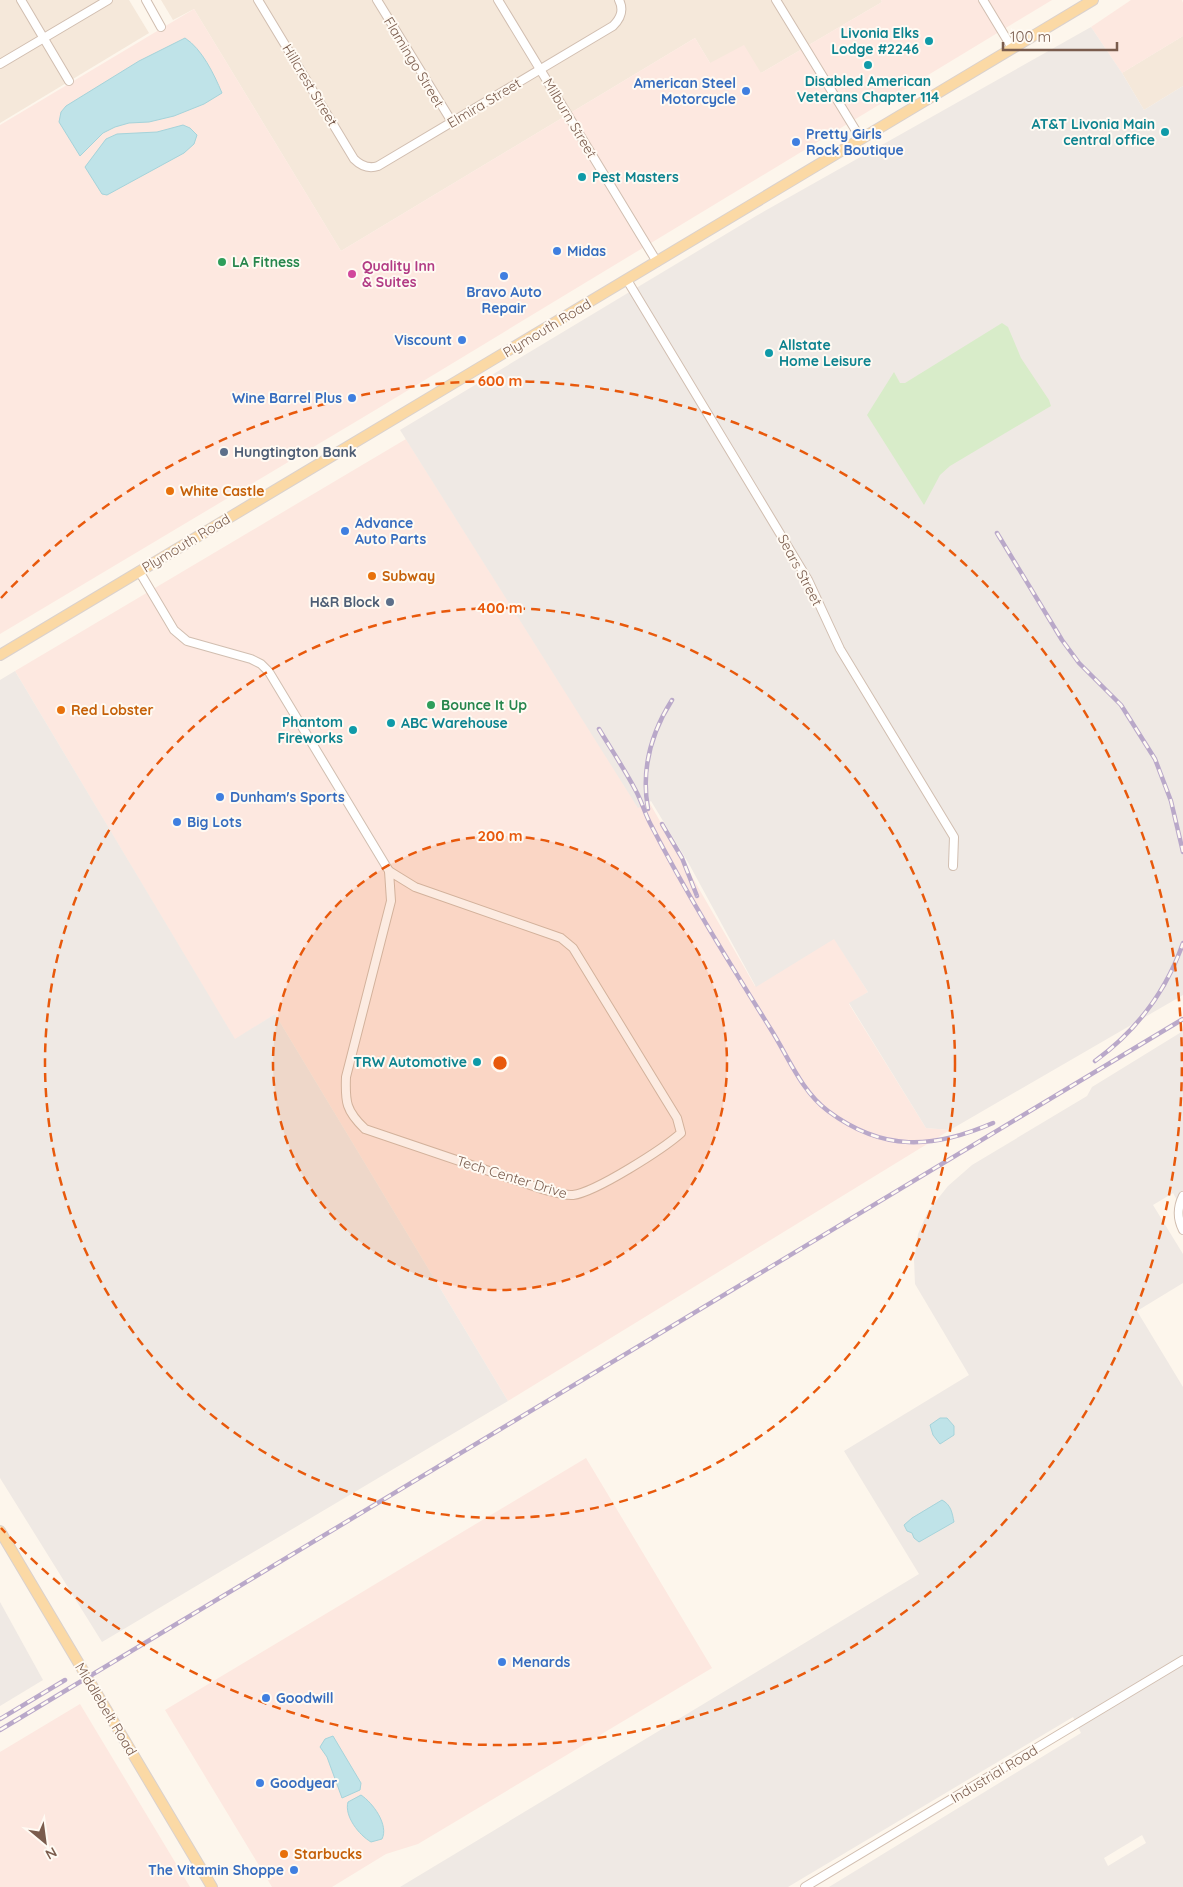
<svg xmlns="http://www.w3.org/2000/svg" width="1183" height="1887" viewBox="0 0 1183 1887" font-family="Quicksand,sans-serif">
<rect width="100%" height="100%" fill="#fdf6ec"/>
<!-- residential -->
<g fill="#f5e8da">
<path d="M 0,0 L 129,0 L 149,33 L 0,123 Z"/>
<path d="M 161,0 L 881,0 L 882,2 L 761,73 L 710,63 L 695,38 L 341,251 L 194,9 L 173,20 Z"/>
<path d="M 1183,36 L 1183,86 L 1144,110 L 1122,73 Z"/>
</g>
<!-- commercial -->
<g fill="#fde8e0">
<path d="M 881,0 L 1052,0 L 377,409 L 0,634 L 0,125 L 194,9 L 341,251 L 695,38 L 710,63 L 744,45 L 761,73 L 882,2 Z"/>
<path d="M 1131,0 L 1182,0 L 1183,3 L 1183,36 L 1122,73 L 1091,27 Z"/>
<path d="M 406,439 L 638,807 L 649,802 L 755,986 L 834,938 L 868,992 L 849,1004 L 926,1128 L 950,1130 L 508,1401 L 275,1014 L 235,1040 L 15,671 Z"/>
<path d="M 586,1458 L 712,1668 L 418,1844 L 386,1854 L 332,1887 L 272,1887 L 165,1710 Z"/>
<path d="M 80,1704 L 190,1887 L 0,1887 L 0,1752 Z"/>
</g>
<!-- industrial -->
<g fill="#efe9e4" fill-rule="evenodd">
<path d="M 1091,27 L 1122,73 L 1144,110 L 1183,86 L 1183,995 L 950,1130 L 926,1128 L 849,1003 L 868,992 L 834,939 L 756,987 L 689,864 L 651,801 L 638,808 L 400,430 L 756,216 Z"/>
<path d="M 15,671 L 235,1039 L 275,1014 L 508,1401 L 102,1642 L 0,1478 L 0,680 Z"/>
<path d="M 1183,1031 L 1183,1211 L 1173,1193 L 1153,1205 L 1183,1254 L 1183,1283 L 1137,1311 L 1183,1387 L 1183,1887 L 829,1887 L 1081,1733 L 1073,1717 L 788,1887 L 400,1887 L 919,1574 L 844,1451 L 969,1375 L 915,1284 L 914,1260 L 918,1234 L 928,1211 L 948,1186 L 972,1165 L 1087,1096 L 1092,1087 ZM 1142,1835 L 1146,1843 L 1108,1866 L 1104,1858 Z"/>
<path d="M 0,1602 L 43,1680 L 0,1706 Z"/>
</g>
<!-- green -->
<path fill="#d8ecc9" d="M 1002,323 L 1008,327 L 1021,358 L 1049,400 L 1051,406 L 950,466 L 940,475 L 924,505 L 867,415 L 894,372 L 900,383 L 905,383 Z"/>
<!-- water -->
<g fill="#bfe3e8" stroke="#a5d3da">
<path d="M 185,38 C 202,49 214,74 222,93 L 204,104 L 174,116 L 149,122 L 129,123 L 115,127 L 103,133 L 80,156 L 59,122 L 61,112 L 66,106 L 139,61 Z"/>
<path d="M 183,125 L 190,128 L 197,135 L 194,144 L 184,153 L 107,195 L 102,194 L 85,167 L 106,139 L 117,134 L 157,132 Z"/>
<path d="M 940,1418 L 947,1418 L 954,1426 L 954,1435 L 940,1444 L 933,1435 L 930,1425 Z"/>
<path d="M 942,1500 C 951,1505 952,1512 954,1522 L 919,1542 L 914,1538 L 912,1533 L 907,1531 L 904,1525 L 912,1518 Z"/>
<path d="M 333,1736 L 361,1783 L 360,1790 L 342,1798 L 327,1757 L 320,1747 L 325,1739 Z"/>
<path d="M 361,1795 C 373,1803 389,1825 382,1839 L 371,1842 C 359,1835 344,1816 348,1802 Z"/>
</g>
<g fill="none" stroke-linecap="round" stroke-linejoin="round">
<defs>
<g id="minor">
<path d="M 21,0 L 69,81"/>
<path d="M 146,0 L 161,27"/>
<path d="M 258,0 L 354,159 C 361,166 369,169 378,166 L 613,26 C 621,18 624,10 619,0"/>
<path d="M 377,0 L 452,122"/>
<path d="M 498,0 L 657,262"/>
<path d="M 776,0 L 861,139"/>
<path d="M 983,0 L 1012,48"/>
<path d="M 0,64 L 108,0"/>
<path d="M 627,280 L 808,580 L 840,649 L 954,837 L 953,866"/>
<path d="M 139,571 L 174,630 L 187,641 L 251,659 L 261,664 L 269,672 L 389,871"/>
<path d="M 389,871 L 415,887 L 561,938 L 573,948 L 677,1118 L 681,1133 C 663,1149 596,1192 573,1195 C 564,1196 551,1191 542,1189 L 365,1129 C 346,1111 345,1102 346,1077 L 391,901 Z"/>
<path d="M 1183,1196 C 1177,1208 1177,1218 1183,1230"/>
<path d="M 805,1887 L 1183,1660"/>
</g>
<g id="major">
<path d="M 0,655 L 1093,0"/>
<path d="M 0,1531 L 212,1887"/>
</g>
</defs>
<!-- minor casing -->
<use href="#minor" stroke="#d1beb0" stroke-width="10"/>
<!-- major casing -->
<use href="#major" stroke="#dad1cd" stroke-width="12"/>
<!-- minor -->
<use href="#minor" stroke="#fff" stroke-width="8"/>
<!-- major -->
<use href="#major" stroke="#fbd9a5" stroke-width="10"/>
<defs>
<g id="rail">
<path d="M 997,533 L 1062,640 L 1079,663 L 1121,705 L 1155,759 L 1171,801 L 1183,852"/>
<path d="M 599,729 C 611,749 625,770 636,791 C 642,802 645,814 651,825 C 687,895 729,962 770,1028 C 788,1056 801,1091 828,1111 C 883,1152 933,1149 993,1123"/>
<path d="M 648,809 C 641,770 651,733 672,700"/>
<path d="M 662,824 L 682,858 L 697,896"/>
<path d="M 1095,1061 C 1136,1031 1166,992 1183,943"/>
<path d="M 0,1719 L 65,1680"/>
<path d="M 0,1730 L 1183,1019"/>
</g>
</defs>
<!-- rail casing -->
<use href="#rail" stroke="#b9a8c9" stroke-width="4.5"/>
<!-- rail -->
<use href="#rail" stroke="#fffaf3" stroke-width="2.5" stroke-dasharray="8" stroke-linecap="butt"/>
</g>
<!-- distance rings -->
<circle cx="500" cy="1063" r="227" fill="#e8590c" fill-opacity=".12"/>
<g fill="none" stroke="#e8590c" stroke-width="2.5" stroke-dasharray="9 6">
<circle cx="500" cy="1063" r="227"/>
<circle cx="500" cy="1063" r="455"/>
<path d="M1 598A682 682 0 1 1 1 1528"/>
</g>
<!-- markers -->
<g fill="#0f9aa8" stroke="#fffaf3" stroke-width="2">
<circle cx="929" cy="41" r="5"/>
<circle cx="868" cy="65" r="5"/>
<circle cx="1165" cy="132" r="5"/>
<circle cx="582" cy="177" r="5"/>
<circle cx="769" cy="353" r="5"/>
<circle cx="391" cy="723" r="5"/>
<circle cx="353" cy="730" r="5"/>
<circle cx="477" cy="1062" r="5"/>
</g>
<g fill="#3f7fe0" stroke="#fffaf3" stroke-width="2">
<circle cx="746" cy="91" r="5"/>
<circle cx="796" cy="142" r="5"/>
<circle cx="557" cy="251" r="5"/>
<circle cx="504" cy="276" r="5"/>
<circle cx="462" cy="340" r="5"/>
<circle cx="352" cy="398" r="5"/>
<circle cx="345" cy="531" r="5"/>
<circle cx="220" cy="797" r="5"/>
<circle cx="177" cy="822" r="5"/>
<circle cx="502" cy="1662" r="5"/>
<circle cx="266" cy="1698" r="5"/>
<circle cx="260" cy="1783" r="5"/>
<circle cx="294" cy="1870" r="5"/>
</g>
<g fill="#2e9e5b" stroke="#fffaf3" stroke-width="2">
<circle cx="222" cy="262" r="5"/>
<circle cx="431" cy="705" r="5"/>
</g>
<circle fill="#d1479c" stroke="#fffaf3" stroke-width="2" cx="352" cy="274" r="5"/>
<g fill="#5c6f8a" stroke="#fffaf3" stroke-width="2">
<circle cx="224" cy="452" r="5"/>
<circle cx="390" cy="602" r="5"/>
</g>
<g fill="#e8710a" stroke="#fffaf3" stroke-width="2">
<circle cx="170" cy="491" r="5"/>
<circle cx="372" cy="576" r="5"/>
<circle cx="61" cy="710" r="5"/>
<circle cx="284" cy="1854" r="5"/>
</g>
<g text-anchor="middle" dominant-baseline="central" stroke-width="4" stroke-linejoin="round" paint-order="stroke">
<!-- culture labels -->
<g font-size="14" font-weight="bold" fill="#0d838f" stroke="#fffaf3" text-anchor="end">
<text x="919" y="33">Livonia Elks<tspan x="919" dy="16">Lodge #2246</tspan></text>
<text x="868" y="81" text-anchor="middle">Disabled American<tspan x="868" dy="16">Veterans Chapter 114</tspan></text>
<text x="1155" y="124">AT&amp;T Livonia Main<tspan x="1155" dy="16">central office</tspan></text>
<text x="592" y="177" text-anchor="start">Pest Masters</text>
<text x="779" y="345" text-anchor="start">Allstate<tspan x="779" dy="16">Home Leisure</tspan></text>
<text x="343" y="722">Phantom<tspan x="343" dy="16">Fireworks</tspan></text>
<text x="401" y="723" text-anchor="start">ABC Warehouse</text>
<text x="467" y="1062">TRW Automotive</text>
</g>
<!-- street labels -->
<g font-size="14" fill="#7a5c4d" stroke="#fffaf3">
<text transform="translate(414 62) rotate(59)">Flamingo Street</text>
<text transform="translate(310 85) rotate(59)">Hillcrest Street</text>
<text transform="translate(484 103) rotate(-31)">Elmira Street</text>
<text transform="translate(570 118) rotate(59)">Milburn Street</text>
<text transform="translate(547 328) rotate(-31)">Plymouth Road</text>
<text transform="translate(186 543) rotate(-31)">Plymouth Road</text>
<text transform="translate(800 570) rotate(62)">Sears Street</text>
<text transform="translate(512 1177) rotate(17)">Tech Center Drive</text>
<text transform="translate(106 1709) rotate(59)">Middlebelt Road</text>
<text transform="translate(994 1774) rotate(-31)">Industrial Road</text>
</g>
<!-- shop labels -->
<g font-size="14" font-weight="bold" fill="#366cbe" stroke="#fffaf3" text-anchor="start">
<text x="736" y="83" text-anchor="end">American Steel<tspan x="736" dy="16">Motorcycle</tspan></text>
<text x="806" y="134">Pretty Girls<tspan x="806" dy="16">Rock Boutique</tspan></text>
<text x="567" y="251">Midas</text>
<text x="504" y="292" text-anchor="middle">Bravo Auto<tspan x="504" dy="16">Repair</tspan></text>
<text x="452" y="340" text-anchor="end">Viscount</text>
<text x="342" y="398" text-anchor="end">Wine Barrel Plus</text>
<text x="355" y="523">Advance<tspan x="355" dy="16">Auto Parts</tspan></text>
<text x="230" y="797">Dunham's Sports</text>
<text x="187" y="822">Big Lots</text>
<text x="512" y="1662">Menards</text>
<text x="276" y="1698">Goodwill</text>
<text x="270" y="1783">Goodyear</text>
<text x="284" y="1870" text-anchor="end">The Vitamin Shoppe</text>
</g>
<!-- leisure labels -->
<g font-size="14" font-weight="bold" fill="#27864d" stroke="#fffaf3" text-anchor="start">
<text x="232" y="262">LA Fitness</text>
<text x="441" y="705">Bounce It Up</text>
</g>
<!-- hotel labels -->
<g font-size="14" font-weight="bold" fill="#b23c85" stroke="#fffaf3" text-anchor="start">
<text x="362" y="266">Quality Inn<tspan x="362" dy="16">&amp; Suites</tspan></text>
</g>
<!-- service labels -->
<g font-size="14" font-weight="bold" fill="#4e5e75" stroke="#fffaf3" text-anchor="start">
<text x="234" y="452">Hungtington Bank</text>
<text x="380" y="602" text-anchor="end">H&amp;R Block</text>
</g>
<!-- food labels -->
<g font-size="14" font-weight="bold" fill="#c56008" stroke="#fffaf3" text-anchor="start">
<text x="180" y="491">White Castle</text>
<text x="382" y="576">Subway</text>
<text x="71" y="710">Red Lobster</text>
<text x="294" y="1854">Starbucks</text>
</g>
</g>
<circle cx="500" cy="1063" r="8" fill="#e8590c" stroke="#fffaf3" stroke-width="2.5"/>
<g font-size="15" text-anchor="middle" font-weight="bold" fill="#e8590c" stroke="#fffaf3" stroke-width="4" stroke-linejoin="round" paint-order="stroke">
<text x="500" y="386">600 m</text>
<text x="500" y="613">400 m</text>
<text x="500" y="841">200 m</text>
</g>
<!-- north arrow -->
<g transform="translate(45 1842) rotate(151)" stroke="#fffaf3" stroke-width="4" paint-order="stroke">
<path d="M0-4L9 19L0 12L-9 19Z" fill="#7a5c4d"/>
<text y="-8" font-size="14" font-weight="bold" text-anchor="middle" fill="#7a5c4d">N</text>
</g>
<!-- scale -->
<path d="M1003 42v8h114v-8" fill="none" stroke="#7a5c4d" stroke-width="2.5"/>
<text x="1010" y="42" font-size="15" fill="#7a5c4d" stroke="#fffaf3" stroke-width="4" paint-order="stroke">100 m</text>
</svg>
